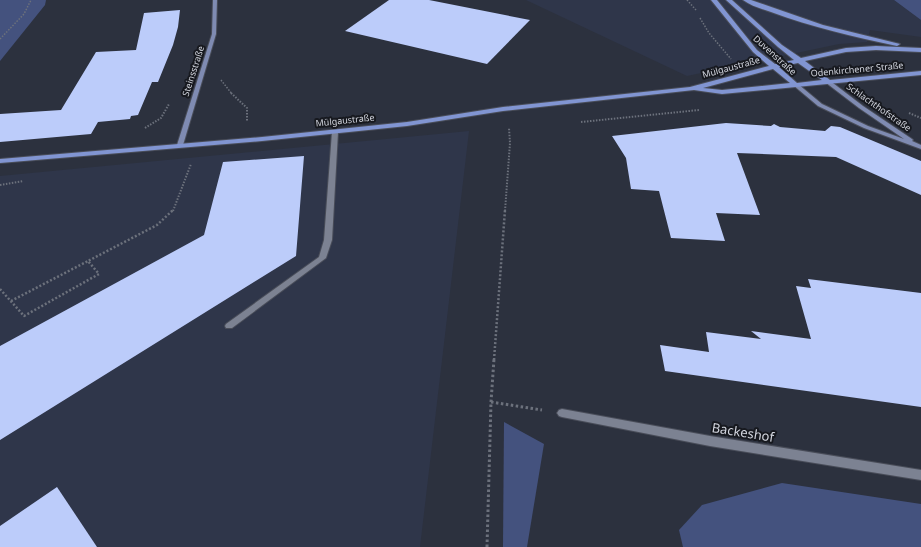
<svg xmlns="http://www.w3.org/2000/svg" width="921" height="547" viewBox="0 0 921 547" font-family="'Noto Sans',sans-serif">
<rect width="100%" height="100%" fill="#2c313e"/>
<!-- built -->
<g fill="#2f364a">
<path d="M 526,0 L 894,0 L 921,20 L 921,37 L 870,30 L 867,42 L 839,44 L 687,76 Z"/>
<path d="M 469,131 L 420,547 L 0,547 L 0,176 Z"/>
</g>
<!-- green -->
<g fill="#44527e">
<path d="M 0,0 L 46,0 L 45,5 L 0,61 Z"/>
<path d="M 894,0 L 921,0 L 921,20 Z"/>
<path d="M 504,422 L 544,444 L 527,547 L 503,547 Z"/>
<path d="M 782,483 L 921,504 L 921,547 L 683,547 L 679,530 L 702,505 Z"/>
</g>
<!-- building -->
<g fill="#bcccfa">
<path d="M 389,0 L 429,0 L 530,20 L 487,64 L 345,31 Z"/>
<path d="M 180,10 L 178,27 L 173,45 L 158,82 L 152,82 L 138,115 L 131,116 L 130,119 L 98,122 L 91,134 L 0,142 L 0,114 L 61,110 L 96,52 L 136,50 L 144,13 Z"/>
<path d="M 726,123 L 771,126 L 774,124 L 780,127 L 825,131 L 831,126 L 840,127 L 921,161 L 921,195 L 836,157 L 737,153 L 760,215 L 716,213 L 725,241 L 671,238 L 659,191 L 631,189 L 626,158 L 612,136 Z"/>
<path d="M 304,156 L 296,256 L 0,440 L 0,346 L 204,235 L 223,162 Z"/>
<path d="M 808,279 L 921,293 L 921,407 L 665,371 L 660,345 L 709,352 L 706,332 L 761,339 L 751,331 L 811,339 L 796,286 L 811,288 Z"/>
<path d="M 57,487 L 97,547 L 0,547 L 0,526 Z"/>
</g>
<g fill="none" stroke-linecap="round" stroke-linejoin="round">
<defs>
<path id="lane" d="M 335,130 L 338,132 L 332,240 L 326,258 L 232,328 L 226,328 L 225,326 L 226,324 L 319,257 L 324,240 L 332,132 Z"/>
<path id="street" d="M 562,409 L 710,436 L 921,470 L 921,480 L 710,446 L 562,417 L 559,416 L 557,413 L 559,410 Z"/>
<g id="secondary">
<path d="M 213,0 L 217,0 L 216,34 L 183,145 L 180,147 L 177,145 L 212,34 Z"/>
<path d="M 825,80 L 829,80 L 863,106 L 912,139 L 913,140 L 912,141 L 921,145 L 921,149 L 864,128 L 818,106 L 793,85 L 798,84 L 822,104 L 868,126 L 904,139 L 859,108 L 825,82 Z"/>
</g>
<g id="primary">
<path d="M 711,0 L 717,0 L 757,50 L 775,64 L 794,60 L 778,47 L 726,0 L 732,0 L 782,45 L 801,58 L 846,48 L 876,46 L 921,48 L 921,52 L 876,50 L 846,52 L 805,61 L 830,80 L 921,71 L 921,75 L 722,94 L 694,90 L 503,111 L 407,126 L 262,141 L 0,163 L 0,159 L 262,137 L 407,122 L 503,107 L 690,87 L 769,66 L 753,52 ZM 798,63 L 822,80 L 797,83 L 779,67 ZM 773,69 L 790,83 L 722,90 L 703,88 Z"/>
<path d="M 743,0 L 751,0 L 823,25 L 900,44 L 897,46 C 854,37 812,27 771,12 C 762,9 751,6 743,0 Z"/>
</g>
</defs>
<!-- lane casing -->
<use href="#lane" stroke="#494d59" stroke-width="2"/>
<!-- street casing -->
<use href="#street" stroke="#494d59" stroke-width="2"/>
<!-- secondary casing -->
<use href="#secondary" stroke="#494d59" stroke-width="2"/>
<!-- primary casing -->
<use href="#primary" stroke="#494d59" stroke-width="2"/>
<!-- path-far3 -->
<g stroke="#6c717c" stroke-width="1.5" stroke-dasharray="1.5 1.5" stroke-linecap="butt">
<path d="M 687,0 L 696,10"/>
<path d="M 700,18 L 709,33 L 731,59"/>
<path d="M 0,39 L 24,14 L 31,0"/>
<path d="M 221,80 L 232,94"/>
</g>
<!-- path-far2 -->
<g stroke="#6c717c" stroke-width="2" stroke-dasharray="1.5 1.5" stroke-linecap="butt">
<path d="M 231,93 L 247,108 L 247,121"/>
<path d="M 909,113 L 921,118"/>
<path d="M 581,122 L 699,110"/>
<path d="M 145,128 L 161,118 L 169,104"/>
<path d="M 0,185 L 23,181"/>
<path d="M 173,211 L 191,164"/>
<path d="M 505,211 L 510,143 L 509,128"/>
</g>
<!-- path-far1 -->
<g stroke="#6c717c" stroke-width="2.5" stroke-dasharray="2 2" stroke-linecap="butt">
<path d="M 0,289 L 24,316 L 99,274 L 88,261 L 157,225 L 173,210"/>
<path d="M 11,301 L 88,261"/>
<path d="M 494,360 L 505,210"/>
</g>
<!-- path -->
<g stroke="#6c717c" stroke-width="3" stroke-dasharray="2.5 2.5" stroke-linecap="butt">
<path d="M 491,402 L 542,410"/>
<path d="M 487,547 L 491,402 L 494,359"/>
</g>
<!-- lane -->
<use href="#lane" fill="#7c8292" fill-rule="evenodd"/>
<!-- street -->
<use href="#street" fill="#7c8292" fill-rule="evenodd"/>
<!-- secondary -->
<use href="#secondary" fill="#7f8bb2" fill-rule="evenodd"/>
<!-- primary -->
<use href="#primary" fill="#8195d2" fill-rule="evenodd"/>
</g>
<g text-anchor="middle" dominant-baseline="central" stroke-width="4" stroke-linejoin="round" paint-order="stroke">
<!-- far-street labels -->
<g font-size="9" fill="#d3d6df" stroke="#17191f">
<text transform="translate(775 55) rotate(42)">Duvenstraße</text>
<text transform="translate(731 67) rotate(-15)">Mülgaustraße</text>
<text transform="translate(857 69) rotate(-5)">Odenkirchener Straße</text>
<text transform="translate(193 71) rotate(-72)">Steinsstraße</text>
<text transform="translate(879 107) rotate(35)">Schlachthofstraße</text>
<text transform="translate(345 120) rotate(-6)">Mülgaustraße</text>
</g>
<!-- near-street labels -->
<g font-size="13" fill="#d3d6df" stroke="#17191f">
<text transform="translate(743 432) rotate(9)">Backeshof</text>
</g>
</g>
</svg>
